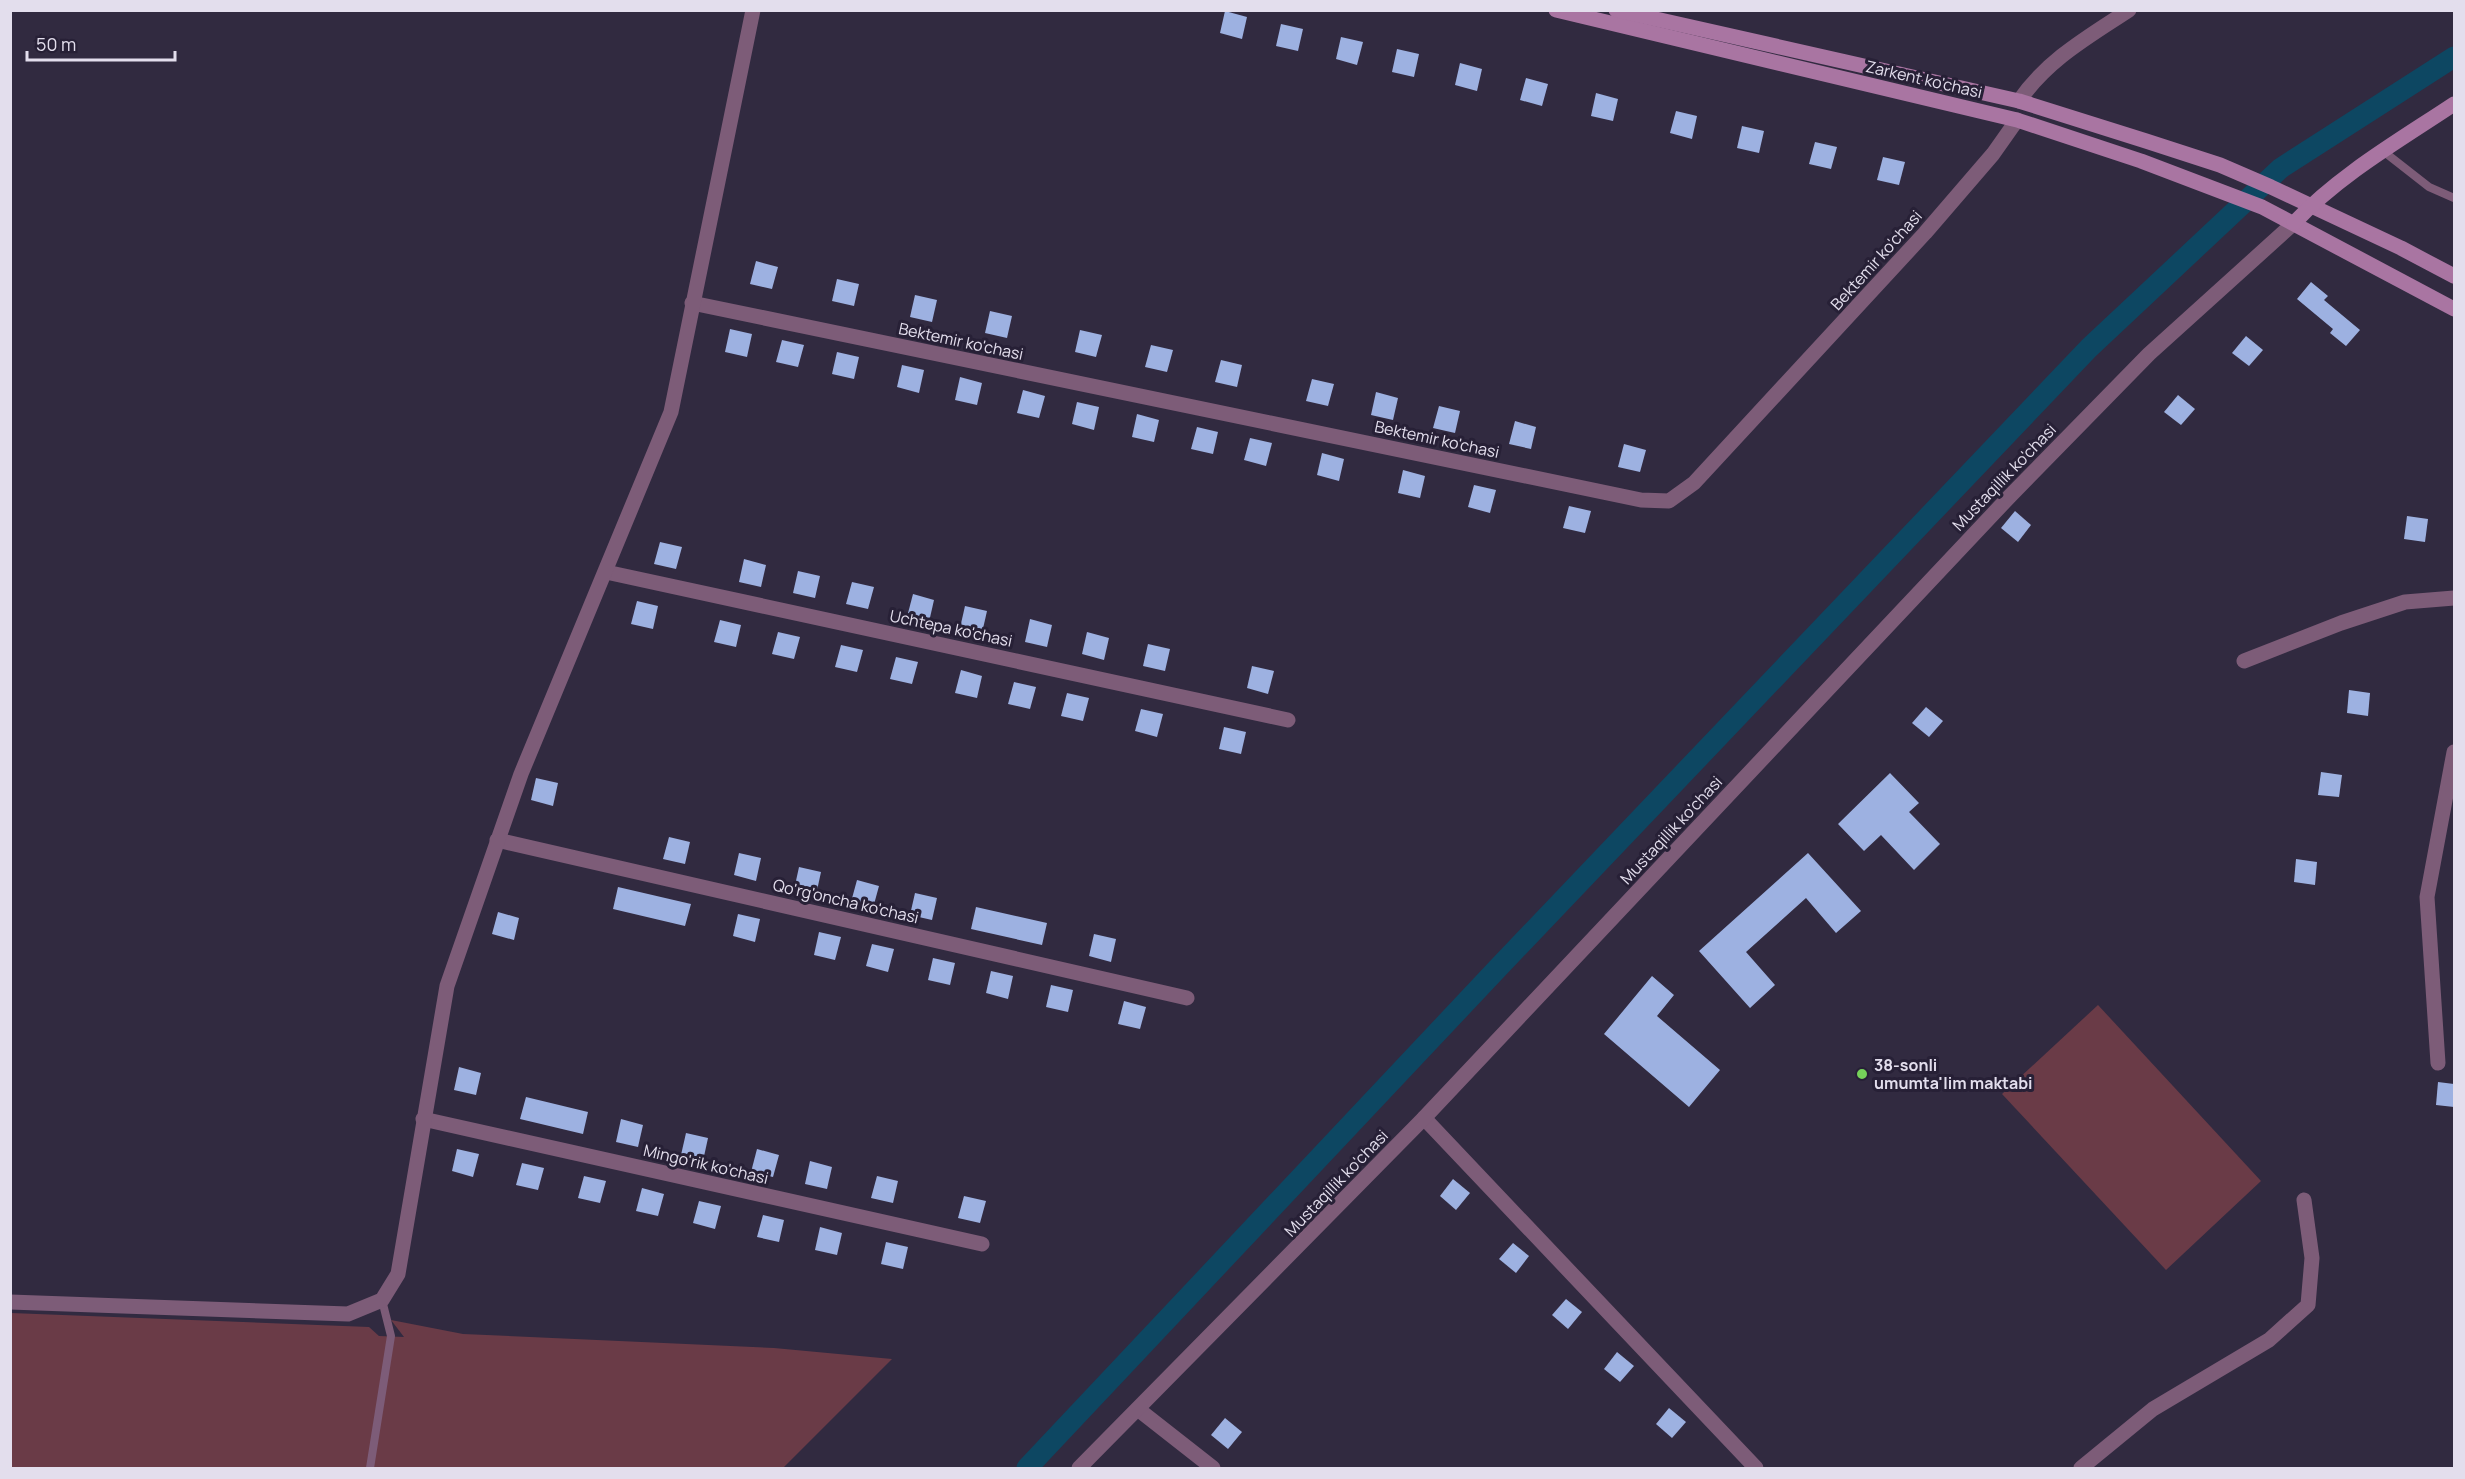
<svg xmlns="http://www.w3.org/2000/svg" width="2465" height="1479" viewBox="0 0 2465 1479" font-family="Manrope,sans-serif">
<rect width="100%" height="100%" fill="#312a40"/>
<!-- green -->
<g fill="#6a3b47">
<path d="M 2098,1005 L 2261,1181 L 2166,1270 L 2002,1094 Z"/>
<path d="M 11,1313 L 369,1327 L 379,1336 L 404,1337 L 391,1320 L 463,1334 L 774,1348 L 892,1359 L 783,1468 L 11,1468 Z"/>
</g>
<g fill="none" stroke-linecap="round" stroke-linejoin="round">
<!-- canal -->
<path stroke="#0d4762" stroke-width="21" d="M 1027,1468 L 1497,969 L 2089,348 L 2281,168 L 2454,57"/>
</g>
<!-- building -->
<g fill="#9db1e1">
<path d="M 1225,11 L 1247,17 L 1242,39 L 1220,33 Z"/>
<path d="M 1281,24 L 1303,29 L 1298,51 L 1276,46 Z"/>
<path d="M 1341,37 L 1363,42 L 1357,65 L 1336,59 Z"/>
<path d="M 1397,49 L 1419,54 L 1414,77 L 1392,72 Z"/>
<path d="M 1460,63 L 1482,69 L 1477,91 L 1455,85 Z"/>
<path d="M 1526,78 L 1548,84 L 1542,106 L 1520,100 Z"/>
<path d="M 1596,93 L 1618,99 L 1613,121 L 1591,116 Z"/>
<path d="M 1676,111 L 1697,116 L 1692,139 L 1670,133 Z"/>
<path d="M 1742,126 L 1764,131 L 1759,153 L 1737,148 Z"/>
<path d="M 1815,142 L 1837,147 L 1831,169 L 1809,164 Z"/>
<path d="M 1883,157 L 1905,162 L 1899,185 L 1877,180 Z"/>
<path d="M 756,261 L 778,267 L 772,289 L 750,284 Z"/>
<path d="M 837,279 L 859,284 L 854,306 L 832,301 Z"/>
<path d="M 2311,282 L 2328,296 L 2324,300 L 2360,330 L 2346,346 L 2330,333 L 2333,329 L 2297,299 Z"/>
<path d="M 915,295 L 937,300 L 932,322 L 910,317 Z"/>
<path d="M 990,311 L 1012,316 L 1007,338 L 985,333 Z"/>
<path d="M 730,329 L 752,334 L 747,357 L 725,352 Z"/>
<path d="M 1080,330 L 1102,335 L 1096,357 L 1075,352 Z"/>
<path d="M 2246,336 L 2263,350 L 2249,366 L 2232,353 Z"/>
<path d="M 782,340 L 804,345 L 798,367 L 776,362 Z"/>
<path d="M 1151,345 L 1173,350 L 1167,372 L 1145,367 Z"/>
<path d="M 837,352 L 859,357 L 854,379 L 832,374 Z"/>
<path d="M 1221,360 L 1242,365 L 1237,387 L 1215,382 Z"/>
<path d="M 902,365 L 924,370 L 919,393 L 897,387 Z"/>
<path d="M 960,377 L 982,383 L 977,405 L 955,400 Z"/>
<path d="M 1312,379 L 1334,384 L 1328,406 L 1306,401 Z"/>
<path d="M 1023,390 L 1045,396 L 1039,418 L 1017,413 Z"/>
<path d="M 1376,392 L 1398,398 L 1393,420 L 1371,415 Z"/>
<path d="M 2178,395 L 2195,409 L 2181,425 L 2164,412 Z"/>
<path d="M 1077,402 L 1099,407 L 1094,430 L 1072,424 Z"/>
<path d="M 1439,406 L 1460,411 L 1455,433 L 1433,428 Z"/>
<path d="M 1137,414 L 1159,420 L 1154,442 L 1132,437 Z"/>
<path d="M 1515,421 L 1536,427 L 1531,449 L 1509,444 Z"/>
<path d="M 1197,427 L 1218,432 L 1213,454 L 1191,449 Z"/>
<path d="M 1250,438 L 1272,443 L 1266,466 L 1244,460 Z"/>
<path d="M 1624,444 L 1646,450 L 1640,472 L 1618,467 Z"/>
<path d="M 1322,453 L 1344,459 L 1339,481 L 1317,475 Z"/>
<path d="M 1403,470 L 1425,476 L 1420,498 L 1398,493 Z"/>
<path d="M 1474,485 L 1496,490 L 1490,513 L 1468,507 Z"/>
<path d="M 1569,506 L 1591,511 L 1585,533 L 1563,528 Z"/>
<path d="M 2015,511 L 2031,525 L 2018,542 L 2001,528 Z"/>
<path d="M 2407,516 L 2428,519 L 2425,542 L 2404,539 Z"/>
<path d="M 660,542 L 682,547 L 676,569 L 654,564 Z"/>
<path d="M 744,559 L 766,565 L 761,587 L 739,582 Z"/>
<path d="M 798,571 L 820,576 L 815,598 L 793,593 Z"/>
<path d="M 852,582 L 874,587 L 868,609 L 846,604 Z"/>
<path d="M 913,594 L 934,600 L 929,622 L 907,617 Z"/>
<path d="M 637,601 L 658,606 L 653,629 L 631,624 Z"/>
<path d="M 965,606 L 987,611 L 982,633 L 960,628 Z"/>
<path d="M 1030,619 L 1052,625 L 1047,647 L 1025,642 Z"/>
<path d="M 720,620 L 741,625 L 736,647 L 714,642 Z"/>
<path d="M 778,632 L 800,637 L 794,659 L 772,654 Z"/>
<path d="M 1087,632 L 1109,638 L 1104,660 L 1082,654 Z"/>
<path d="M 1148,644 L 1170,649 L 1165,671 L 1143,666 Z"/>
<path d="M 841,645 L 863,650 L 857,672 L 835,667 Z"/>
<path d="M 896,657 L 918,662 L 912,684 L 890,679 Z"/>
<path d="M 1252,666 L 1274,671 L 1268,694 L 1247,688 Z"/>
<path d="M 961,670 L 982,676 L 977,698 L 955,693 Z"/>
<path d="M 1014,682 L 1036,687 L 1030,709 L 1008,704 Z"/>
<path d="M 2349,690 L 2370,693 L 2368,716 L 2347,713 Z"/>
<path d="M 1067,693 L 1089,698 L 1083,721 L 1061,716 Z"/>
<path d="M 1926,707 L 1943,721 L 1929,737 L 1912,723 Z"/>
<path d="M 1141,709 L 1163,714 L 1157,737 L 1135,731 Z"/>
<path d="M 1224,727 L 1246,732 L 1241,754 L 1219,749 Z"/>
<path d="M 2321,772 L 2342,775 L 2339,797 L 2318,795 Z"/>
<path d="M 1890,773 L 1919,803 L 1909,812 L 1940,844 L 1914,870 L 1881,835 L 1864,851 L 1838,824 Z"/>
<path d="M 536,778 L 558,783 L 553,806 L 531,800 Z"/>
<path d="M 669,837 L 690,842 L 685,864 L 663,859 Z"/>
<path d="M 739,853 L 761,858 L 756,881 L 734,875 Z"/>
<path d="M 1808,853 L 1861,911 L 1836,933 L 1806,898 L 1746,952 L 1775,985 L 1750,1008 L 1699,951 Z"/>
<path d="M 2296,859 L 2317,862 L 2315,885 L 2294,882 Z"/>
<path d="M 799,867 L 821,872 L 816,895 L 794,890 Z"/>
<path d="M 857,880 L 879,886 L 873,908 L 851,902 Z"/>
<path d="M 618,887 L 691,904 L 685,926 L 613,909 Z"/>
<path d="M 915,893 L 937,898 L 932,920 L 910,915 Z"/>
<path d="M 976,907 L 1047,923 L 1042,945 L 971,929 Z"/>
<path d="M 498,912 L 519,918 L 514,940 L 492,934 Z"/>
<path d="M 738,914 L 760,919 L 755,942 L 733,936 Z"/>
<path d="M 819,932 L 841,937 L 835,960 L 814,955 Z"/>
<path d="M 1094,934 L 1116,939 L 1111,962 L 1089,956 Z"/>
<path d="M 872,944 L 894,949 L 888,972 L 866,966 Z"/>
<path d="M 933,958 L 955,963 L 950,985 L 928,980 Z"/>
<path d="M 991,971 L 1013,976 L 1008,999 L 986,993 Z"/>
<path d="M 1652,976 L 1674,995 L 1657,1016 L 1720,1070 L 1689,1107 L 1604,1034 Z"/>
<path d="M 1051,985 L 1073,990 L 1068,1012 L 1046,1007 Z"/>
<path d="M 1124,1001 L 1146,1007 L 1140,1029 L 1118,1024 Z"/>
<path d="M 459,1067 L 481,1073 L 476,1095 L 454,1090 Z"/>
<path d="M 2438,1082 L 2454,1084 L 2454,1107 L 2436,1105 Z"/>
<path d="M 526,1097 L 588,1112 L 583,1134 L 520,1119 Z"/>
<path d="M 621,1119 L 643,1125 L 638,1147 L 616,1142 Z"/>
<path d="M 686,1133 L 708,1138 L 703,1161 L 681,1155 Z"/>
<path d="M 457,1149 L 479,1154 L 473,1177 L 452,1171 Z"/>
<path d="M 757,1149 L 779,1155 L 773,1177 L 751,1172 Z"/>
<path d="M 810,1161 L 832,1167 L 827,1189 L 805,1184 Z"/>
<path d="M 522,1163 L 544,1168 L 538,1190 L 516,1185 Z"/>
<path d="M 584,1176 L 606,1181 L 600,1203 L 578,1198 Z"/>
<path d="M 877,1176 L 898,1181 L 893,1203 L 871,1198 Z"/>
<path d="M 1453,1179 L 1470,1193 L 1456,1210 L 1440,1196 Z"/>
<path d="M 642,1188 L 664,1194 L 658,1216 L 636,1211 Z"/>
<path d="M 964,1196 L 986,1201 L 980,1223 L 958,1218 Z"/>
<path d="M 699,1201 L 721,1206 L 715,1229 L 693,1223 Z"/>
<path d="M 763,1215 L 784,1220 L 779,1242 L 757,1237 Z"/>
<path d="M 820,1227 L 842,1233 L 837,1255 L 815,1250 Z"/>
<path d="M 886,1242 L 908,1247 L 903,1269 L 881,1264 Z"/>
<path d="M 1513,1243 L 1529,1256 L 1516,1273 L 1499,1259 Z"/>
<path d="M 1566,1299 L 1582,1312 L 1568,1329 L 1552,1315 Z"/>
<path d="M 1617,1352 L 1634,1366 L 1620,1382 L 1604,1369 Z"/>
<path d="M 1669,1408 L 1686,1422 L 1672,1438 L 1656,1424 Z"/>
<path d="M 1225,1418 L 1242,1432 L 1228,1449 L 1211,1435 Z"/>
</g>
<g fill="none" stroke-linecap="round" stroke-linejoin="round">
<!-- lane -->
<g stroke="#7d5c78" stroke-width="8">
<path d="M 2383,151 L 2429,187 L 2454,198"/>
<path d="M 370,1468 L 391,1336 L 382,1300"/>
</g>
<!-- street -->
<g stroke="#7d5c78" stroke-width="15">
<path d="M 2019,101 C 2047,60 2088,37 2129,10"/>
<path d="M 692,303 L 1641,500 L 1669,501 L 1694,483 L 1925,233 L 1993,154 L 2017,120"/>
<path d="M 606,572 L 1288,720"/>
<path d="M 2244,661 L 2341,623 L 2405,602 L 2454,598"/>
<path d="M 497,840 L 1187,998"/>
<path d="M 2438,1063 L 2427,897 L 2454,752"/>
<path d="M 1424,1118 L 1756,1468"/>
<path d="M 423,1119 L 982,1244"/>
<path d="M 10,1302 L 348,1314 L 382,1300 L 398,1274 L 447,986 L 521,774 L 671,412 L 753,10"/>
<path d="M 1139,1410 L 1213,1468"/>
<path d="M 1079,1468 L 1424,1118 L 2010,496 L 2149,354 L 2294,223"/>
<path d="M 2081,1468 L 2153,1409 L 2269,1340 L 2308,1305 L 2312,1258 L 2304,1200"/>
</g>
<!-- secondary -->
<g stroke="#a975a2" stroke-width="15">
<path d="M 1556,10 L 2017,120 L 2141,161 L 2262,207 L 2454,309"/>
<path d="M 1616,10 L 2019,101 L 2146,141 L 2220,165 L 2271,187 L 2401,248 L 2454,276"/>
<path d="M 2294,223 C 2339,175 2400,140 2454,104"/>
</g>
</g>
<!-- markers -->
<circle fill="#76d25a" stroke="#272036" stroke-width="2" cx="1862" cy="1074" r="6"/>
<g text-anchor="middle" dominant-baseline="central" stroke-width="6" stroke-linejoin="round" paint-order="stroke">
<!-- street labels -->
<g font-size="16" fill="#e3deed" stroke="#272036">
<text transform="translate(1924 79) rotate(13)">Zarkent ko'chasi</text>
<text transform="translate(1876 260) rotate(-48)">Bektemir ko'chasi</text>
<text transform="translate(961 341) rotate(12)">Bektemir ko'chasi</text>
<text transform="translate(1437 439) rotate(12)">Bektemir ko'chasi</text>
<text transform="translate(2004 477) rotate(-46)">Mustaqillik ko'chasi</text>
<text transform="translate(951 628) rotate(12)">Uchtepa ko'chasi</text>
<text transform="translate(1671 830) rotate(-47)">Mustaqillik ko'chasi</text>
<text transform="translate(846 901) rotate(13)">Qo'rg'oncha ko'chasi</text>
<text transform="translate(706 1164) rotate(13)">Mingo'rik ko'chasi</text>
<text transform="translate(1336 1183) rotate(-46)">Mustaqillik ko'chasi</text>
</g>
<!-- poi labels -->
<g font-size="16" font-weight="bold" fill="#e3deed" stroke="#272036" text-anchor="start">
<text x="1874" y="1065">38-sonli<tspan x="1874" dy="18">umumta'lim maktabi</tspan></text>
</g>
</g>
<!-- border -->
<rect width="2465" height="1479" fill="none" stroke="#e3deed" stroke-width="24"/>
<!-- scale -->
<path d="M27 51v9h148v-9" fill="none" stroke="#e3deed" stroke-width="3"/>
<text x="36" y="51" font-size="18" fill="#e3deed" stroke="#272036" stroke-width="4.5" paint-order="stroke">50 m</text>
</svg>
